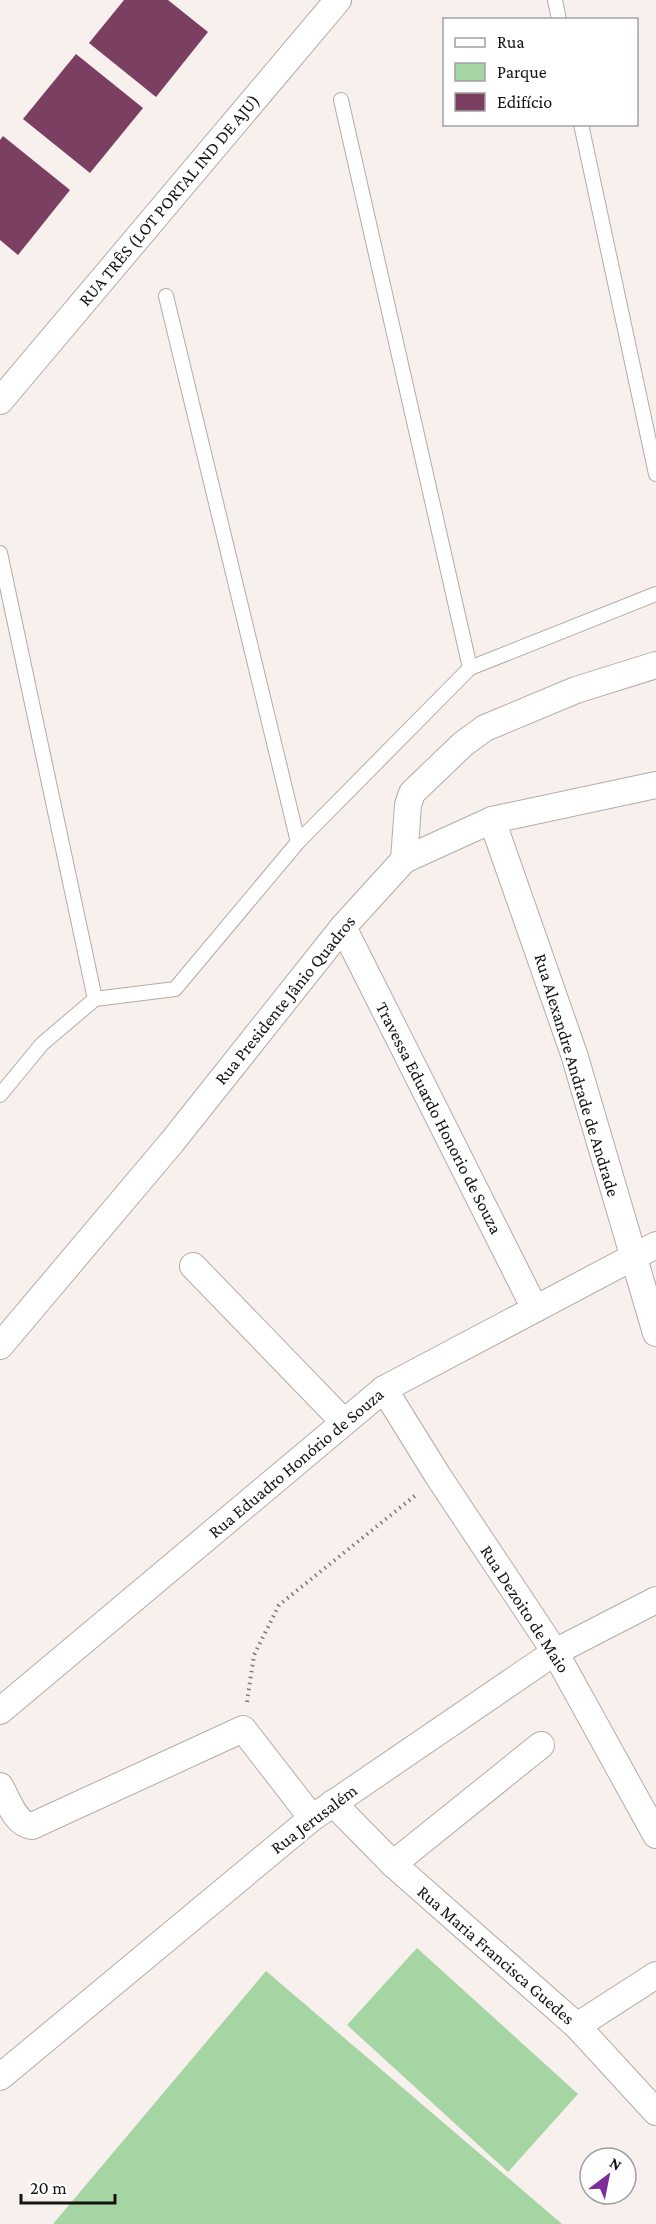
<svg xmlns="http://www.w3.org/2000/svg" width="656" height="2224" viewBox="0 0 656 2224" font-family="'Crimson Pro',serif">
<rect width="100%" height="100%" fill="#f7f0ed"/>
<!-- green -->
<g fill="#a6d5a4">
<path d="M 417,1948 L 578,2094 L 508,2172 L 347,2025 Z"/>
<path d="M 266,1971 L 562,2224 L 53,2224 Z"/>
</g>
<!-- building -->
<g fill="#7b3f62">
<path d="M 124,0 L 168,0 L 208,32 L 156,97 L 89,43 Z"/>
<path d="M 76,54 L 143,108 L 90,173 L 23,119 Z"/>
<path d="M 3,136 L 70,190 L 18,255 L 0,240 L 0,140 Z"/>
</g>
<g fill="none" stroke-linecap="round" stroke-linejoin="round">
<defs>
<g id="lane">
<path d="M 555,0 L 559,20"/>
<path d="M 341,100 L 470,668"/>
<path d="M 581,124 L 656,474"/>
<path d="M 166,296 L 298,842"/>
<path d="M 0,553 L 95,999 L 175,989 L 298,842 L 470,668 L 656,594"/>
<path d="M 0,1095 L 42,1044 L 95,999"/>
</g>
<g id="street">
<path d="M 0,401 L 338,0"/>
<path d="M 492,820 L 574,1054 L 656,1333"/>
<path d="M 404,860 L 408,805 L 412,793 L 463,744 L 485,728 L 576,690 L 656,665"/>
<path d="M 343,927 L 535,1309"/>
<path d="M 193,1266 L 344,1422"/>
<path d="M 0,1346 L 172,1142 L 343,927 L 404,860 L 492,820 L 656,785"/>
<path d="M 384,1389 L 438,1476 L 555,1652 L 656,1835"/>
<path d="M 0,1711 L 384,1389 L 656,1245"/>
<path d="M 0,1786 C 8,1800 15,1824 32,1826 L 243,1729 L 312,1818"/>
<path d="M 333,1803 L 393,1864 L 577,2026 L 656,2112"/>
<path d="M 393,1864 L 541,1745"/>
<path d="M 577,2026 L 656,1975"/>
<path d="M 0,2077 L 312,1818 L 555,1652 L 656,1600"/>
</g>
</defs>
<!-- lane casing -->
<use href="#lane" stroke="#b3aca9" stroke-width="16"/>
<!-- street casing -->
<use href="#street" stroke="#b3aca9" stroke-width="28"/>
<!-- path -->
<path stroke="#7e7977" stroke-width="4" stroke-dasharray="1.5 4.5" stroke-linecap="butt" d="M 247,1702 L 254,1655 L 279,1605 L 417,1494"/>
<!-- lane -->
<use href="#lane" stroke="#fff" stroke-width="14"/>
<!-- street -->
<use href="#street" stroke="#fff" stroke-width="26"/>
</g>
<g text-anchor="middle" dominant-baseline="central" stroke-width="6" stroke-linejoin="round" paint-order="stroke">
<!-- street labels -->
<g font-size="18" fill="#161413" stroke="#fff">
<text transform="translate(169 200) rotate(-50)">RUA TRÊS (LOT PORTAL IND DE AJU)</text>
<text transform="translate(285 1000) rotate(-51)">Rua Presidente Jânio Quadros</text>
<text transform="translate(577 1075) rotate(73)">Rua Alexandre Andrade de Andrade</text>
<text transform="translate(439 1118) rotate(63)">Travessa Eduardo Honorio de Souza</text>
<text transform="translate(296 1463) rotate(-40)">Rua Eduadro Honório de Souza</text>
<text transform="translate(525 1609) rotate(57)">Rua Dezoito de Maio</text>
<text transform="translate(314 1819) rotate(-37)">Rua Jerusalém</text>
<text transform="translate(496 1955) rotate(41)">Rua Maria Francisca Guedes</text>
</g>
</g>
<!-- legend -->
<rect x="443" y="18" width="195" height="108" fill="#ffffff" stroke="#a2a1a1" stroke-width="1.5"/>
<rect x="455" y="38" width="30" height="9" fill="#ffffff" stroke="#a2a1a1" stroke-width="1.5"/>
<text x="497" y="48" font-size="18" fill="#161413">Rua</text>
<rect x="455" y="63" width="30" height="18" fill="#a6d5a4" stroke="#a2a1a1" stroke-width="1.5"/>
<text x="497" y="78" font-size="18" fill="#161413">Parque</text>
<rect x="455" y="93" width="30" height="18" fill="#7b3f62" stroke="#a2a1a1" stroke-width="1.5"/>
<text x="497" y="108" font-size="18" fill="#161413">Edifício</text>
<!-- north arrow -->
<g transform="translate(608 2176) rotate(32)"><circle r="28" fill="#ffffff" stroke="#a2a1a1" stroke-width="1.5"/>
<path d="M0-4.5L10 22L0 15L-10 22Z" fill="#7f2b9a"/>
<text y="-9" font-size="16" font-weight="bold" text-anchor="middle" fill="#161413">N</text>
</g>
<!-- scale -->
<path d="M21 2194v9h94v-9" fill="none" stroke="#161413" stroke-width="3"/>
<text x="30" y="2194" font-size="18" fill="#161413" stroke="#ffffff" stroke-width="4.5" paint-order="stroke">20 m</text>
</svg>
